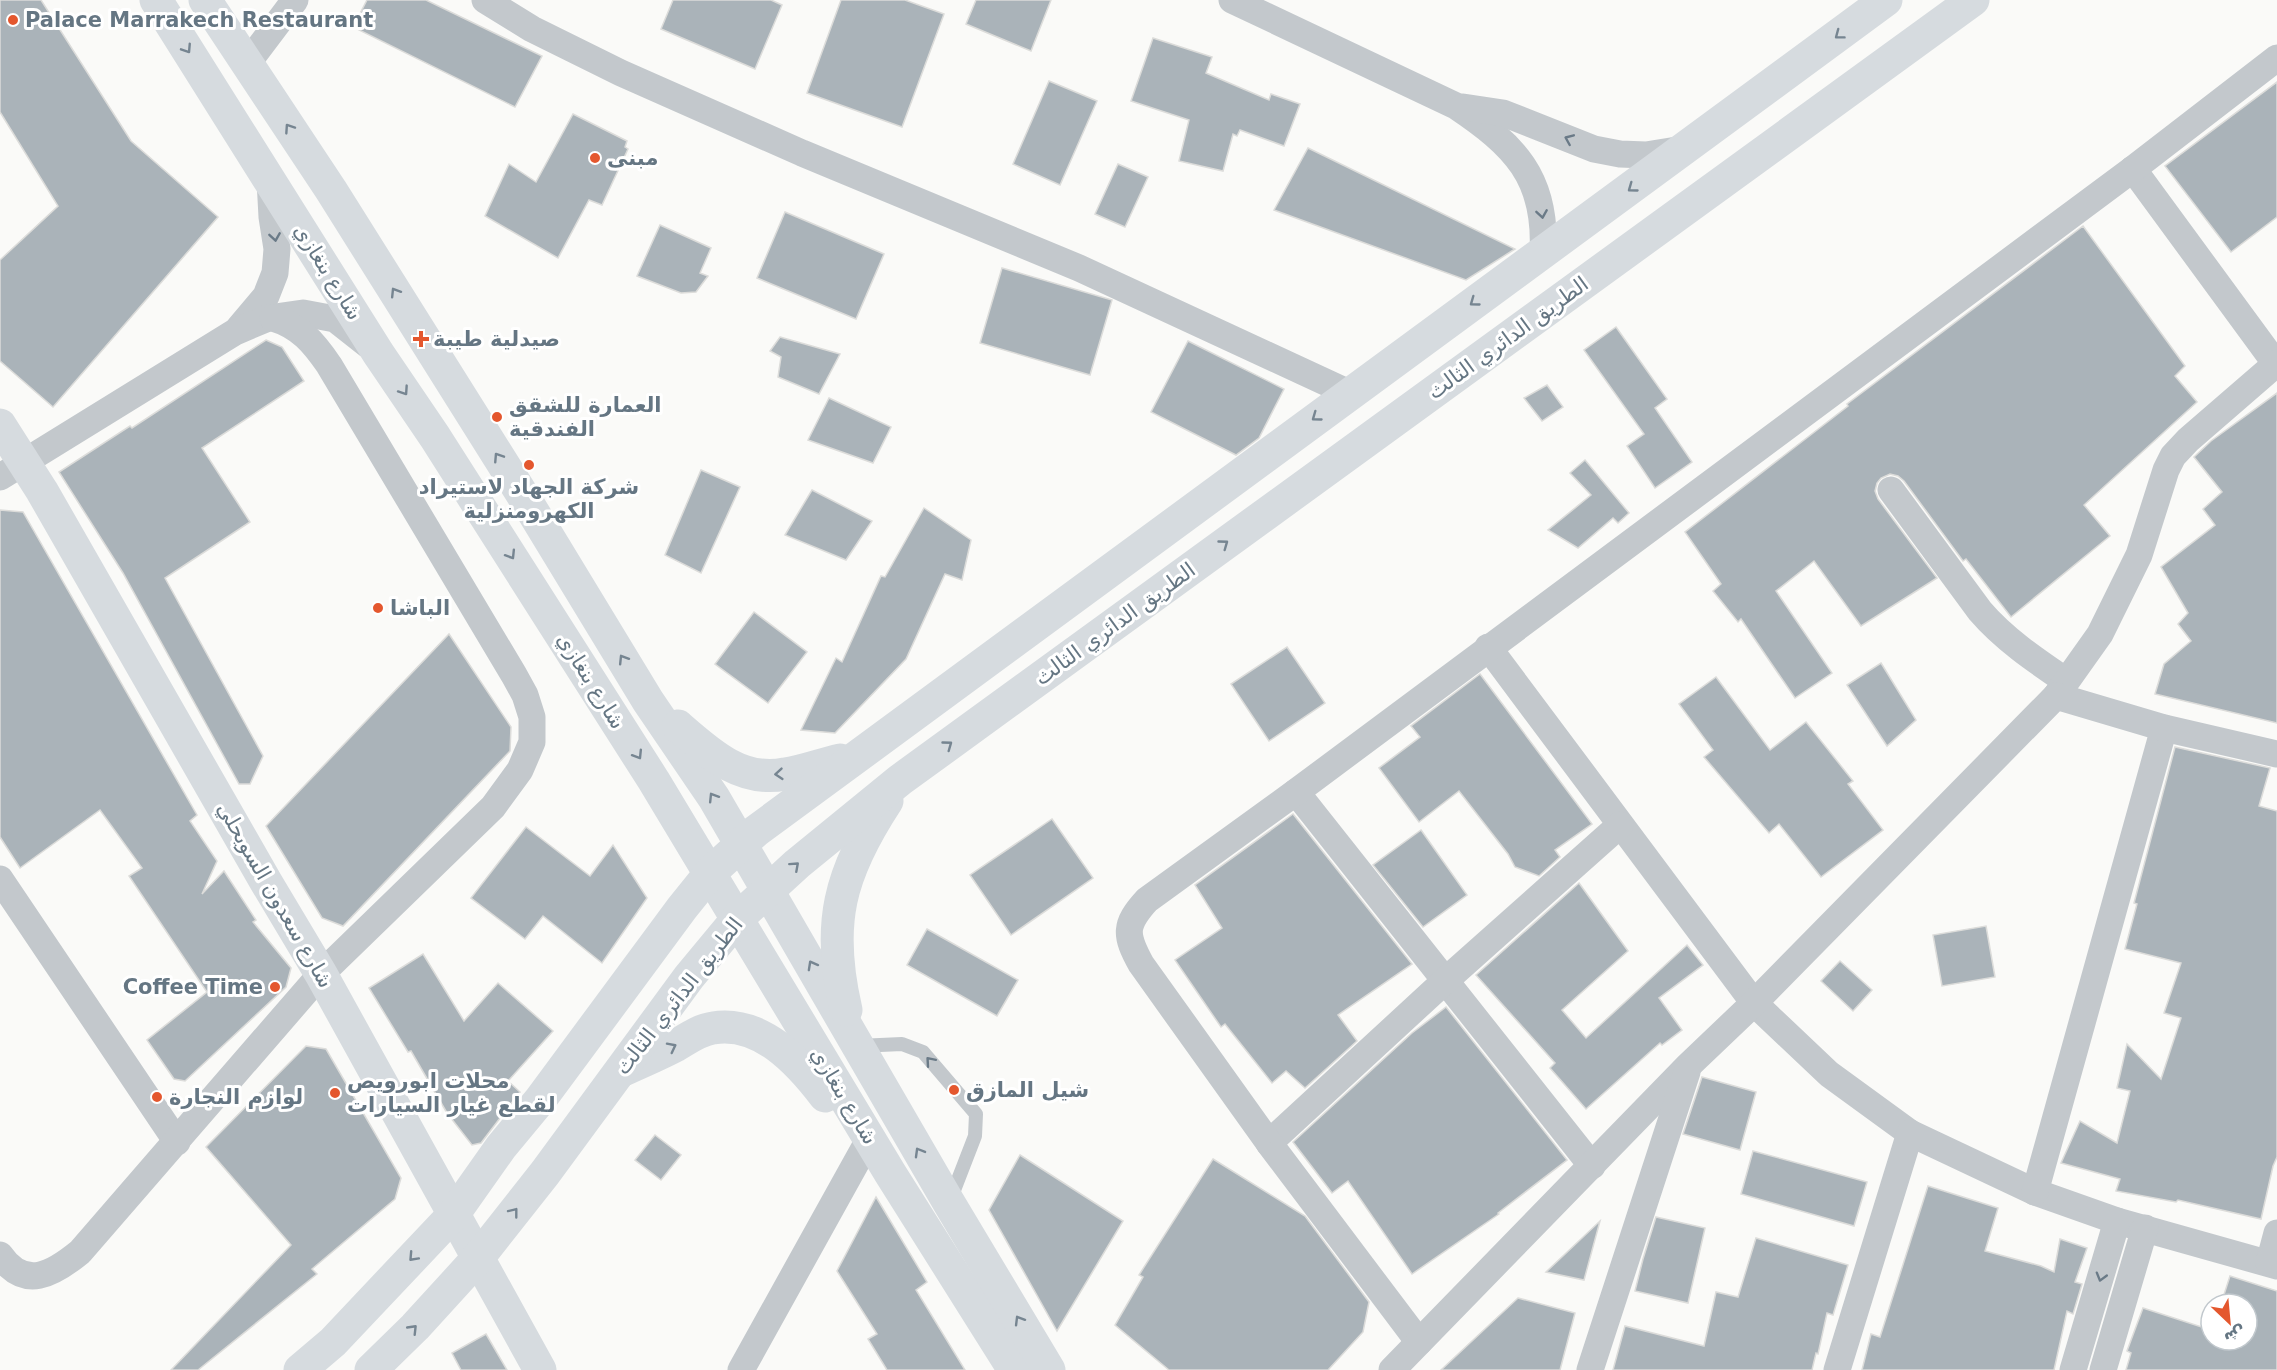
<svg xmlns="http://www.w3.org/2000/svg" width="2277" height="1370" viewBox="0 0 2277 1370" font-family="'DejaVu Sans','Noto Sans Arabic',sans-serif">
<rect width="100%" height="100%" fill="#fafaf8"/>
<!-- building -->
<g fill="#aab3b9" stroke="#dcdcda" stroke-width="1.5">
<path d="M 0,0 L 41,0 L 131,141 L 218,217 L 53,407 L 0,361 L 0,260 L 58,206 L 0,112 Z"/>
<path d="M 367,0 L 426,0 L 542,56 L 515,107 L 353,27 Z"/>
<path d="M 673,0 L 771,0 L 782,5 L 755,69 L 661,29 Z"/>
<path d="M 841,0 L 905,0 L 944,14 L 902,127 L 807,93 Z"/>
<path d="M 976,0 L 1051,0 L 1031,51 L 966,24 Z"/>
<path d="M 1153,38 L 1212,57 L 1206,73 L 1269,100 L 1271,94 L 1300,104 L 1284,146 L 1240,130 L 1237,136 L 1233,134 L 1223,171 L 1179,161 L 1189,120 L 1131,101 Z"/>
<path d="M 1049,81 L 1097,101 L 1060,185 L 1013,164 Z"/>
<path d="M 2277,82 L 2277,217 L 2231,252 L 2165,166 Z"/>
<path d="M 573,114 L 627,141 L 625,147 L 628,149 L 602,205 L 589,200 L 558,258 L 485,216 L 509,164 L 536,182 Z"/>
<path d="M 1308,148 L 1515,249 L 1466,280 L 1274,210 Z"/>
<path d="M 1118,164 L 1148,177 L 1125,227 L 1095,214 Z"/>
<path d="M 785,212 L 884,254 L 856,319 L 757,278 Z"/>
<path d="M 660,225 L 711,248 L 700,273 L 708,276 L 696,292 L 681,293 L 637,276 Z"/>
<path d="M 2083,226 L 2185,366 L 2175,376 L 2197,402 L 2084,505 L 2110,536 L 2011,617 L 1966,559 L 1963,561 L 1904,481 L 1898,476 L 1890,474 L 1881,478 L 1877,483 L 1875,491 L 1878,499 L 1937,578 L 1861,626 L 1814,561 L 1776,591 L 1832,673 L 1795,698 L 1741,619 L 1738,622 L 1713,591 L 1721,584 L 1685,532 L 1848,406 L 1847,404 Z"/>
<path d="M 1002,268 L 1112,300 L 1090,375 L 980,343 Z"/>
<path d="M 1616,327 L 1667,399 L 1655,408 L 1692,462 L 1655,488 L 1627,446 L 1644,434 L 1584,350 Z"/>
<path d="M 780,337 L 840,354 L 819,394 L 778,377 L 781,357 L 770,351 Z"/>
<path d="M 266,340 L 282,347 L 304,381 L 202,448 L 250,522 L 165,578 L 263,756 L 250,784 L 239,784 L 123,573 L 59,472 L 130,426 L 132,428 Z"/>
<path d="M 1188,341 L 1284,389 L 1259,438 L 1236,455 L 1151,412 Z"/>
<path d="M 1547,385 L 1563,407 L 1542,421 L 1524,398 Z"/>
<path d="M 2277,393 L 2277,723 L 2155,694 L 2164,664 L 2191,641 L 2178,624 L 2188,613 L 2161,567 L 2215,525 L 2203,509 L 2222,492 L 2194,457 L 2211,441 Z"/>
<path d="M 829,398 L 891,427 L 873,463 L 808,440 Z"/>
<path d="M 1585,460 L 1629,513 L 1618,523 L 1613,518 L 1578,548 L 1548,530 L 1591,495 L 1570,473 Z"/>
<path d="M 701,470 L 740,487 L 701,573 L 665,555 Z"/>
<path d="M 812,490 L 872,521 L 846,560 L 785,535 Z"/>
<path d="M 924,508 L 971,540 L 962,580 L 945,574 L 906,659 L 835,733 L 801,730 L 836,658 L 842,662 L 881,576 L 885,577 Z"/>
<path d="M 0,510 L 23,512 L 197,815 L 190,821 L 217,861 L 202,894 L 224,871 L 256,920 L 253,922 L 291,968 L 286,987 L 185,1081 L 174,1079 L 147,1040 L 207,992 L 129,876 L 142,868 L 100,810 L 20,868 L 0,837 Z"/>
<path d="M 754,612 L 807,652 L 768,703 L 715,664 Z"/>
<path d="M 449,634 L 511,727 L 510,751 L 343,926 L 322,918 L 266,826 Z"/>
<path d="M 1287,647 L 1325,703 L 1269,741 L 1231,684 Z"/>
<path d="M 1881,663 L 1916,720 L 1887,746 L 1847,685 Z"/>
<path d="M 1480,674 L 1592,824 L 1555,850 L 1560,857 L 1539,876 L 1515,867 L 1508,854 L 1459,791 L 1419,822 L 1379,768 L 1420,737 L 1411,726 Z"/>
<path d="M 1716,677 L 1770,750 L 1806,722 L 1853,781 L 1848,784 L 1883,830 L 1821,877 L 1779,824 L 1769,833 L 1704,757 L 1713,750 L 1679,704 Z"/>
<path d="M 2175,747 L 2270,768 L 2259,806 L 2277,811 L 2277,1157 L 2273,1166 L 2261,1219 L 2178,1200 L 2176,1202 L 2116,1191 L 2120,1179 L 2061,1163 L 2080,1121 L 2117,1143 L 2130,1091 L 2117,1088 L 2127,1044 L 2161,1079 L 2181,1018 L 2164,1013 L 2181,963 L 2125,949 L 2137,904 L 2134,903 Z"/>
<path d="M 1293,814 L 1412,964 L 1338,1015 L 1357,1041 L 1305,1088 L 1286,1071 L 1272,1083 L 1225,1024 L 1221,1027 L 1175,960 L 1222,928 L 1195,885 Z"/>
<path d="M 1052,819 L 1093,878 L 1011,935 L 970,875 Z"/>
<path d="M 526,827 L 590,876 L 613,845 L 647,898 L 602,963 L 543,916 L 525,939 L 471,898 Z"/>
<path d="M 1421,830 L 1467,895 L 1423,927 L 1373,865 Z"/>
<path d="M 1579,883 L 1628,951 L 1562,1010 L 1586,1038 L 1687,945 L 1703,965 L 1659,998 L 1682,1030 L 1662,1045 L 1660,1043 L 1586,1109 L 1550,1068 L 1555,1063 L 1476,975 Z"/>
<path d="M 1986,926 L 1995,977 L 1942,986 L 1933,935 Z"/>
<path d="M 927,929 L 1018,980 L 997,1016 L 907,965 Z"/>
<path d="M 423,954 L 464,1021 L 498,983 L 553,1031 L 508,1081 L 520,1092 L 481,1143 L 472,1145 L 447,1113 L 411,1051 L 408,1052 L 369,988 Z"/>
<path d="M 1840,961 L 1872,990 L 1853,1011 L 1821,981 Z"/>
<path d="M 1446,1007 L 1567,1160 L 1498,1213 L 1499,1214 L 1412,1274 L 1348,1181 L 1332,1193 L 1293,1142 L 1412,1033 Z"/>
<path d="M 306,1046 L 326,1049 L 401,1178 L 395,1199 L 312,1269 L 317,1274 L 198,1370 L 171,1370 L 291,1245 L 206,1147 Z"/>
<path d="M 1702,1077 L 1756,1092 L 1740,1150 L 1683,1134 Z"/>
<path d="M 655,1135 L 681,1155 L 661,1180 L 635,1160 Z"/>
<path d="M 1753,1151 L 1867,1182 L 1854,1226 L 1741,1194 Z"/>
<path d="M 1020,1155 L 1123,1221 L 1057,1331 L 989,1210 Z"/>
<path d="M 1213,1159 L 1305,1216 L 1369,1302 L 1363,1332 L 1328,1370 L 1169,1370 L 1115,1325 L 1143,1277 L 1139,1275 Z"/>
<path d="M 1928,1186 L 1998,1208 L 1985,1251 L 2041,1266 L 2054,1272 L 2060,1239 L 2087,1248 L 2075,1282 L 2082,1284 L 2073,1314 L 2067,1311 L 2054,1370 L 1862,1370 L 1871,1334 L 1880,1337 Z"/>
<path d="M 876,1197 L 927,1282 L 916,1290 L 965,1370 L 887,1370 L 868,1339 L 877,1334 L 837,1271 Z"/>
<path d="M 1656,1217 L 1705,1228 L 1688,1303 L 1635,1291 L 1643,1259 Z"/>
<path d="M 1600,1221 L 1584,1280 L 1546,1272 Z"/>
<path d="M 1756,1238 L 1848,1265 L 1833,1315 L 1827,1313 L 1818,1354 L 1816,1353 L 1812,1370 L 1613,1370 L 1625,1326 L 1704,1346 L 1716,1292 L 1738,1297 Z"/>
<path d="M 2230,1276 L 2277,1291 L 2277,1370 L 2126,1370 L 2131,1353 L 2127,1351 L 2143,1308 L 2211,1330 L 2211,1340 L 2247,1340 L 2247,1304 L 2221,1304 Z"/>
<path d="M 1518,1298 L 1575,1313 L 1560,1370 L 1441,1370 Z"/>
<path d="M 486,1334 L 507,1370 L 461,1370 L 452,1353 Z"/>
</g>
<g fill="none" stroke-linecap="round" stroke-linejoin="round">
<!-- lane -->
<path stroke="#c3c8cc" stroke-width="14" d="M 858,1046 L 902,1044 L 923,1052 L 976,1114 L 975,1136 L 951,1198"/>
<!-- street -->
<g stroke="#c3c8cc" stroke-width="27">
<path d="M 485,0 L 532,29 L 621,73 L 802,153 L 1079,268 L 1349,393"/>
<path d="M 1232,0 L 1456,106 C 1514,145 1547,177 1543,252"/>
<path d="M 246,65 L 295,0"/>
<path d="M 1463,107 L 1503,113 L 1594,149 L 1620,154 L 1646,155 L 1683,149"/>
<path d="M 2133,169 L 2276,364"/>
<path d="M 239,328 L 266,296 L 275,273 L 277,249 L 272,217 L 270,180"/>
<path d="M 0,477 L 235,332 L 268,318 L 303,313 L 335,319 L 368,345"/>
<path d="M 1891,490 L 1980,611 C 2004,639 2035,660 2066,681"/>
<path d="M 1488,647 L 1754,1003 L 1829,1074 L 1910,1133 L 2035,1192 L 2117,1221 L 2277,1266"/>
<path d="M 2056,696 L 2100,634 L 2139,555 L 2166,470 L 2173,456 L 2188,440 L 2277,363"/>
<path d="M 1296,792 L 1592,1166"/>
<path d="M 0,879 L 177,1142"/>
<path d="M 1269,1143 L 1446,980 L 1620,825"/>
<path d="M 2035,1192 L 2164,728"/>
<path d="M 0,1255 C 25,1291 53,1274 80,1252 L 321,974 L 493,807 L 520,770 L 532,742 L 532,717 L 525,695 L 514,675 L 329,365 C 314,343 300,326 273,318"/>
<path d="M 2269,1263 L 2277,1233"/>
<path d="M 1419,1342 L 1269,1143 L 1141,964 C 1125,935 1124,925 1147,900 L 1296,792 L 2133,169 L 2277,58"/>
<path d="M 741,1370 L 866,1145"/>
<path d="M 1392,1370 L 1689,1065 L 1754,1003 L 2056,696 L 2164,728 L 2277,754"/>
<path d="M 1590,1370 L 1687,1072"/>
<path d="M 1837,1370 L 1910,1133"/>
<path d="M 2073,1370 L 2117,1221"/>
<path d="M 2103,1370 L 2145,1228"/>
</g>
<!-- secondary -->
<path stroke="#d6dbdf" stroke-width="33" d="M 0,425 L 42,491 L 266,882 L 321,974 L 540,1370"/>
<!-- primary -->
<g stroke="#d6dbdf" stroke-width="33">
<path d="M 156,0 L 378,353 L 435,437 L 654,781 L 890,1173 L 1014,1370"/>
<path d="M 205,0 L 331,190 L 527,502 L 648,701 L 714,798 L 949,1203 L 1049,1370"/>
<path d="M 678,726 C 709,753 741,783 785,774 C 804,771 822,764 840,760"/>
<path d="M 846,1010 C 826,924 839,874 887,801"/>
<path d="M 621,1071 C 639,1063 658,1055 675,1046 C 687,1039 699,1030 713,1028 C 761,1020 799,1062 825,1096"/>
<path d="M 300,1370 L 333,1342 L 453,1215 L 501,1147 L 540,1100 L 682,908 L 711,872 L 756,831 L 1886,0"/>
<path d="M 371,1370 L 415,1327 L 478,1258 L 545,1173 L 689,977 L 738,918 L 797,864 L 900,780 L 1973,0"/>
</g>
</g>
<!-- one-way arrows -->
<defs><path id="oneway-chevron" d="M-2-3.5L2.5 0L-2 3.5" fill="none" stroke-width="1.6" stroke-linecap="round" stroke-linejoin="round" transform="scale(1.5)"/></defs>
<g stroke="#768591">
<use href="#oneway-chevron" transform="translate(1839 35) rotate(143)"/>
<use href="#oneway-chevron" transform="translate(187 49) rotate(57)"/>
<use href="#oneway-chevron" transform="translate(289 128) rotate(-124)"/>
<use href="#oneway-chevron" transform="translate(1632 188) rotate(144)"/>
<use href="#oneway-chevron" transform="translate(395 292) rotate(-122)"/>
<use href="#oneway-chevron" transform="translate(1474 302) rotate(144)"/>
<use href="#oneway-chevron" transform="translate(404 391) rotate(56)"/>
<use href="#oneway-chevron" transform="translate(1316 417) rotate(144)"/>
<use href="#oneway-chevron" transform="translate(498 457) rotate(-123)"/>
<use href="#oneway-chevron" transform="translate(1224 544) rotate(-36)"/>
<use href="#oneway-chevron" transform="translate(511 555) rotate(58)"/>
<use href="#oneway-chevron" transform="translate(623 659) rotate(-122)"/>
<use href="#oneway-chevron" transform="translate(948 745) rotate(-36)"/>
<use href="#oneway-chevron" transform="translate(638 755) rotate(58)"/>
<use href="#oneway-chevron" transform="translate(779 774) rotate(175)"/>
<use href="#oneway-chevron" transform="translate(713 797) rotate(-122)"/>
<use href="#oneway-chevron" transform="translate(795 866) rotate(-42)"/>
<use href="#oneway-chevron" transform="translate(812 965) rotate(-119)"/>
<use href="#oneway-chevron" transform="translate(672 1047) rotate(-27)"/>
<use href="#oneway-chevron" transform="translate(919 1152) rotate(-120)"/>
<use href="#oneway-chevron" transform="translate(514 1212) rotate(-52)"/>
<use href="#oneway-chevron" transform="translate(413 1257) rotate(133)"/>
<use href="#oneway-chevron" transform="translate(1019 1320) rotate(-121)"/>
<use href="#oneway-chevron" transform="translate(413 1329) rotate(-46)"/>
</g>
<g stroke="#6a7a87">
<use href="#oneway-chevron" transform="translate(1569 139) rotate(-157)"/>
<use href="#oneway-chevron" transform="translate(1542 214) rotate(81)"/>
<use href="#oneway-chevron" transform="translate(275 237) rotate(81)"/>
<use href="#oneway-chevron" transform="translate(930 1061) rotate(-131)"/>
<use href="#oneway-chevron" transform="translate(2101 1277) rotate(106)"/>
</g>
<!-- markers -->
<g fill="#e4572e" stroke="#fff" stroke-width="2">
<circle cx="13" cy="20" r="6"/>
<circle cx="595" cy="158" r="6"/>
<path d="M418 330h6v6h6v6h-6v6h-6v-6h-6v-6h6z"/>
<circle cx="497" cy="417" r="6"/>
<circle cx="529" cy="465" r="6"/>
<circle cx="378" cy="608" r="6"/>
<circle cx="275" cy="987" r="6"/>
<circle cx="954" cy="1090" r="6"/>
<circle cx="335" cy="1093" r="6"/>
<circle cx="157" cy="1097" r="6"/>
</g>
<g text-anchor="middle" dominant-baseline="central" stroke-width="6" stroke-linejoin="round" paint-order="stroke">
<!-- poi labels -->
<g font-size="21" font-weight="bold" fill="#657683" stroke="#fff" text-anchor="start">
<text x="25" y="20">Palace Marrakech Restaurant</text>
<text x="607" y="158">مبنى</text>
<text x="433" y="339">صيدلية طيبة</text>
<text x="509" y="405">العمارة للشقق<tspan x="509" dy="24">الفندقية</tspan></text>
<text x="529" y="487" text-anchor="middle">شركة الجهاد لاستيراد<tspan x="529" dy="24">الكهرومنزلية</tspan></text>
<text x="390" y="608">الباشا</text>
<text x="263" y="987" text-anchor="end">Coffee Time</text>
<text x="347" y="1081">محلات ابورويص<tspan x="347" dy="24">لقطع غيار السيارات</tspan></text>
<text x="966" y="1090">شيل المازق</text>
<text x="169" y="1097">لوازم النجارة</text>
</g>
<!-- street labels -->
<g font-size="21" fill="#657683" stroke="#fff">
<text transform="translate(328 272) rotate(58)">شارع بنغازي</text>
<text transform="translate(1508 338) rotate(-36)">الطريق الدائري الثالث</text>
<text transform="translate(1115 624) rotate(-36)">الطريق الدائري الثالث</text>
<text transform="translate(591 681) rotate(58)">شارع بنغازي</text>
<text transform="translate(275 895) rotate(60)">شارع سعدون السويحلي</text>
<text transform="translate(679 996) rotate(-52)">الطريق الدائري الثالث</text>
<text transform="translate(844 1096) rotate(59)">شارع بنغازي</text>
</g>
</g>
<!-- north arrow -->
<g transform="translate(2229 1322) rotate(154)"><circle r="28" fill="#ffffff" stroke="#c1c8cd" stroke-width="1.5"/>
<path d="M0-4.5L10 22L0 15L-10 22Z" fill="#e4572e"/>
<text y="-9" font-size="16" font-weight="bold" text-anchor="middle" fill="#657683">ش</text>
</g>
</svg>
